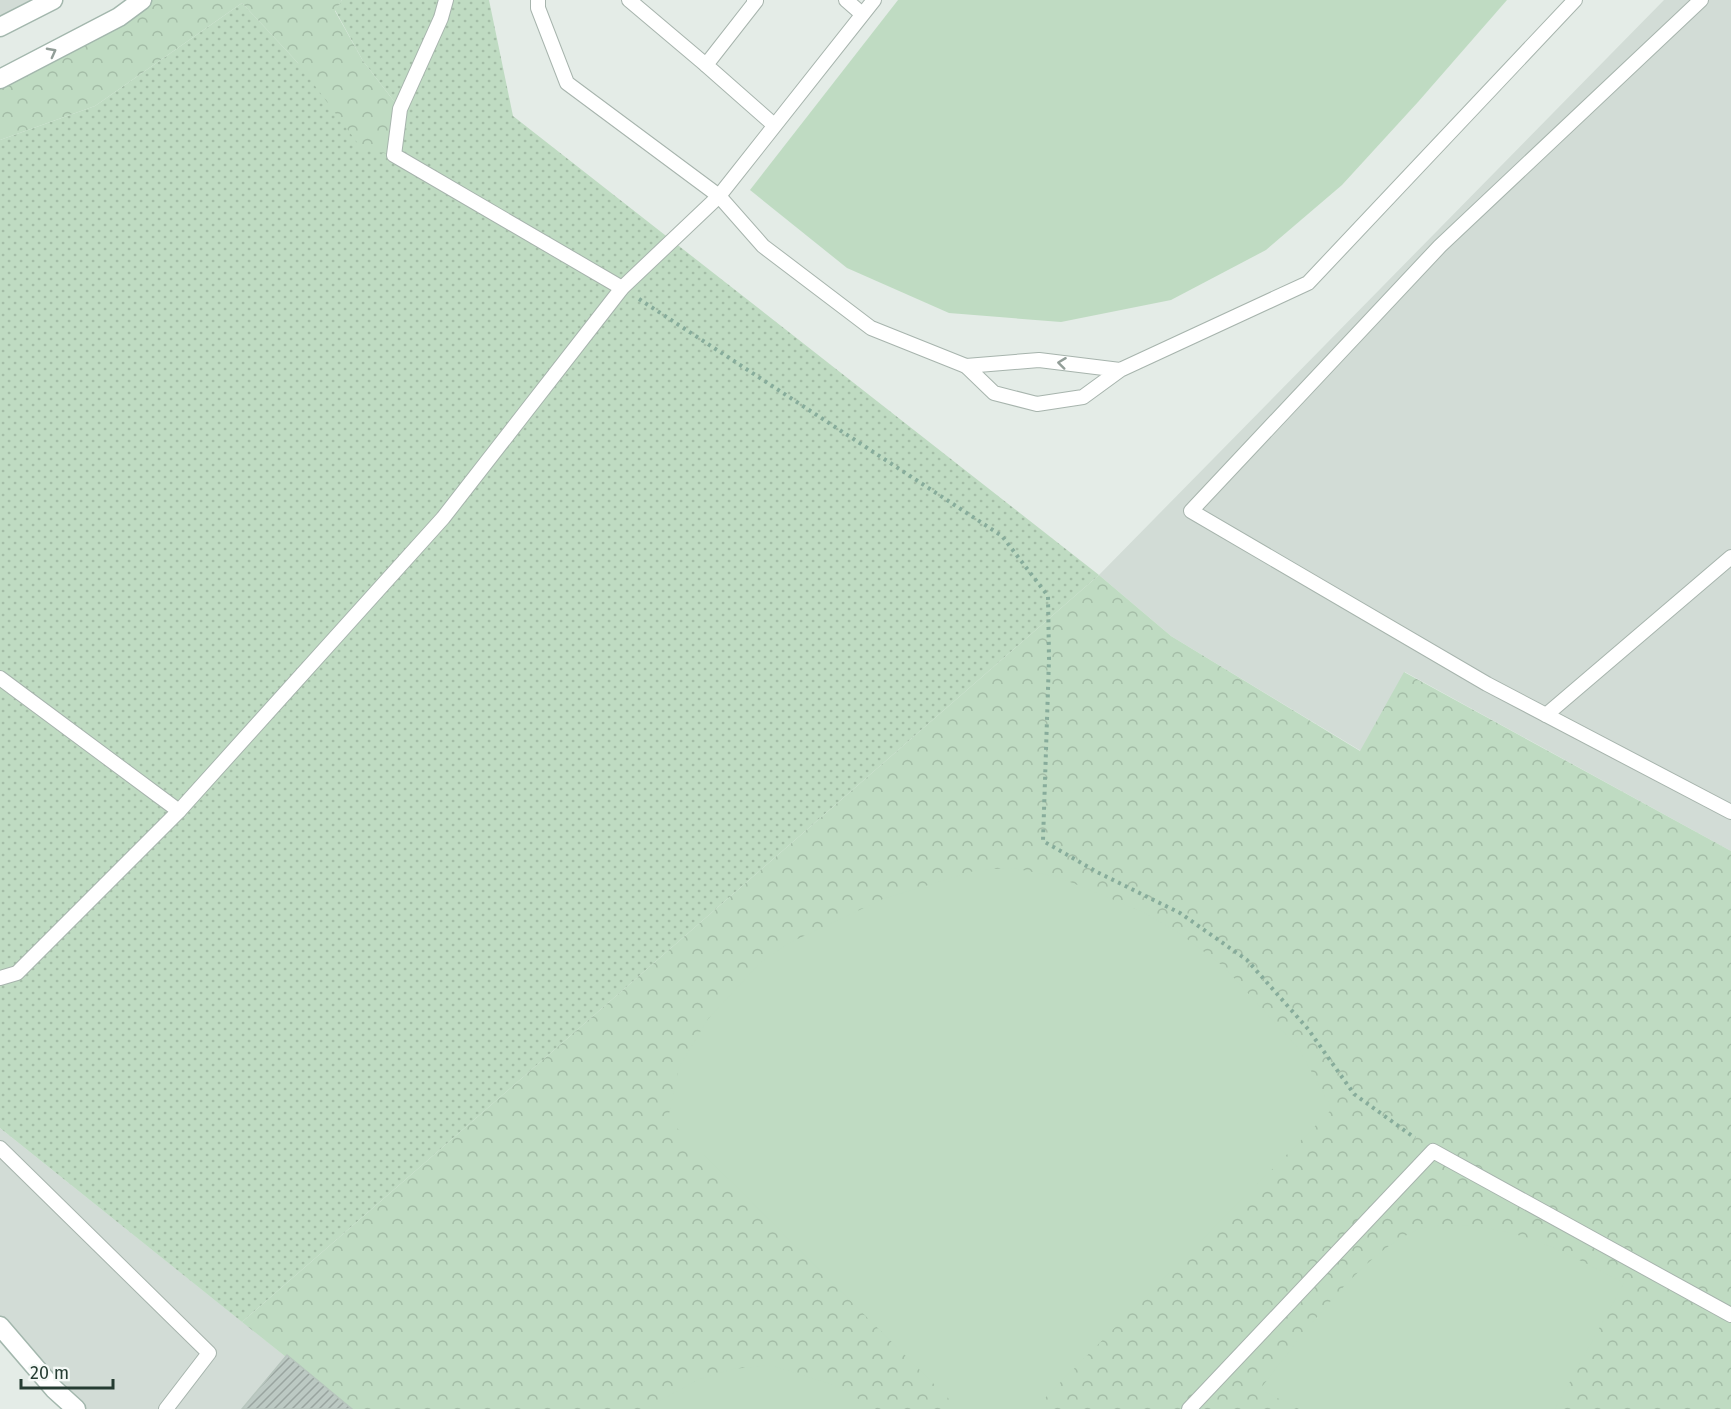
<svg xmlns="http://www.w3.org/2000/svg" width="1731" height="1409" viewBox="0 0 1731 1409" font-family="'Fira Sans',sans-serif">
<defs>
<pattern id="grass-dots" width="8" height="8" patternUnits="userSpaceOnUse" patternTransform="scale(1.5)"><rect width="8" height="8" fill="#bfdbc2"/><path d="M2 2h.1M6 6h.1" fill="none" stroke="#a4bda7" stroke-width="1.8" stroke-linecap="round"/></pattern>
<pattern id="forest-crowns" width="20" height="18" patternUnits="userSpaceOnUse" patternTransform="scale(1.5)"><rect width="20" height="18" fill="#bfdbc2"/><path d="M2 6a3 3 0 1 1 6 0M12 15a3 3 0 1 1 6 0" fill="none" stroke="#a4bda7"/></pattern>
<pattern id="building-hatch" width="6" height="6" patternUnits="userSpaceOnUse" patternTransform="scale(1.5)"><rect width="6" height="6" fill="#bcc9c3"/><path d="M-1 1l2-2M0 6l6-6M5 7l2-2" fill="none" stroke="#99a49f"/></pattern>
</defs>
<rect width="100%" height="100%" fill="#e4ece7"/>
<!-- built -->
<g fill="#d2dcd6">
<path d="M 0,0 L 53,0 L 0,27 Z"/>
<path d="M 1664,0 L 1731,0 L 1731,851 L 1405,672 L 1361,751 L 1171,636 L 1099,575 Z"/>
<path d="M 0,1128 L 351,1409 L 76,1409 L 0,1326 Z"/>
</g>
<!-- grass -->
<path fill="url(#grass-dots)" d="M 342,0 L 489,0 L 513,116 L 1099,575 L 242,1322 L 0,1128 L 0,140 L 95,106 L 242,3 L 298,63 L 400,109 L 363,61 L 335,10 Z"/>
<!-- forest -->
<g fill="url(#forest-crowns)">
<path d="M 142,0 L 342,0 L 335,11 L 363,61 L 400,109 L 394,155 L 362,149 L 298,63 L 242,3 L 95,106 L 0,140 L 0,79 Z"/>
<path d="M 1099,575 L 1171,636 L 1360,751 L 1404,672 L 1731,851 L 1731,1409 L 351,1409 L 242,1322 Z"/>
</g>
<!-- pitch -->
<g fill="#bfdbc2">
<path d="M 898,0 L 1507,0 L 1418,102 L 1342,185 L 1266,250 L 1171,300 L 1061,322 L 949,313 L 847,268 L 750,190 Z"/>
<path d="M 1012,868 L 1058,877 L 1143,912 L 1179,933 L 1223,966 L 1299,1049 L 1332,1109 L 1034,1409 L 959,1409 L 668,1119 L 679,1067 L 708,1019 L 760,963 L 789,943 L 883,899 L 977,870 Z"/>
<path d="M 1439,1225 C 1515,1223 1559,1250 1624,1283 L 1555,1409 L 1299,1409 L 1260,1389 C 1299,1340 1359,1254 1417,1230 C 1424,1227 1432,1227 1439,1225 Z"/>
<path d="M 770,1365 L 834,1385 L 876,1409 L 645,1409 L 697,1380 L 733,1369 Z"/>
</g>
<!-- building -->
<path fill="url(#building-hatch)" stroke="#b7c5bd" stroke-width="1.5" d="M 287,1355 L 352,1409 L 242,1409 Z"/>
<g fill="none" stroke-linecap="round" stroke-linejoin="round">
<defs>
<g id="lane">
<path d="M 446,0 L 441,18 L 400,109 L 394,155 L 622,288"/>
<path d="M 538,0 L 538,8 L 567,83 L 719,196 L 763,246 L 871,328 L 966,366"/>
<path d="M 629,0 L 706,65"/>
<path d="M 754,0 L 756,1 L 706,65 L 774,125"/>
<path d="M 846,0 L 862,14"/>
<path d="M 1701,0 L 1440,246 L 1191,511 L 1487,684 L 1731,812"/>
<path d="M 1120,370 L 1039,360 L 966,366 L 994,393 L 1037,404 L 1083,397 L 1120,370 L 1308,283 L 1575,0"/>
<path d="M 0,678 L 179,811 L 443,518 L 622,288 L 719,196 L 874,0"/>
<path d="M 1546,715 L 1731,557"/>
<path d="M 0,978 L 17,973 L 179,811"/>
<path d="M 0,1148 L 209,1353 L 166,1409"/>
<path d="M 1189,1409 L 1433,1151 L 1731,1315"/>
</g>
<g id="secondary">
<path d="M 0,27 L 53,0"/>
<path d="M 0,79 L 119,17 L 142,0"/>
<path d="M 0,1326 L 54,1389 L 76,1409"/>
</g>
</defs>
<!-- lane casing -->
<use href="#lane" stroke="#a7b4ad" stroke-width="16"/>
<!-- secondary casing -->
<use href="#secondary" stroke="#a3b7ad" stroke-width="21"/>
<!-- path -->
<path stroke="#87ac9b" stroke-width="4" stroke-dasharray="3 4.5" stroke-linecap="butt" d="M 639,299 L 1002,536 L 1048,596 L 1049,659 L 1043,841 L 1097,872 L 1180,913 L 1247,960 L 1308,1029 L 1354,1094 L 1415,1138"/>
<!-- lane -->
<use href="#lane" stroke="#fff" stroke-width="14"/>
<!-- secondary -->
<use href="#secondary" stroke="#fff" stroke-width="18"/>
</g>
<!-- one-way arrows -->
<defs><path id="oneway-chevron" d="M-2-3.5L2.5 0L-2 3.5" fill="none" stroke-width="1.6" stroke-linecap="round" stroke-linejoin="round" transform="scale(1.5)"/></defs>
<g stroke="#929e98">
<use href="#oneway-chevron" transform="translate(52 52) rotate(-28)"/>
<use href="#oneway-chevron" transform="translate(1062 363) rotate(-173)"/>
</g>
<!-- scale -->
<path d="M21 1379v9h92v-9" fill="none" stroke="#253c32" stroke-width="3"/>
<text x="30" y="1379" font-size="18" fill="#253c32" stroke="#f4f9f6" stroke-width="4.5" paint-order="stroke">20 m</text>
</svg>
